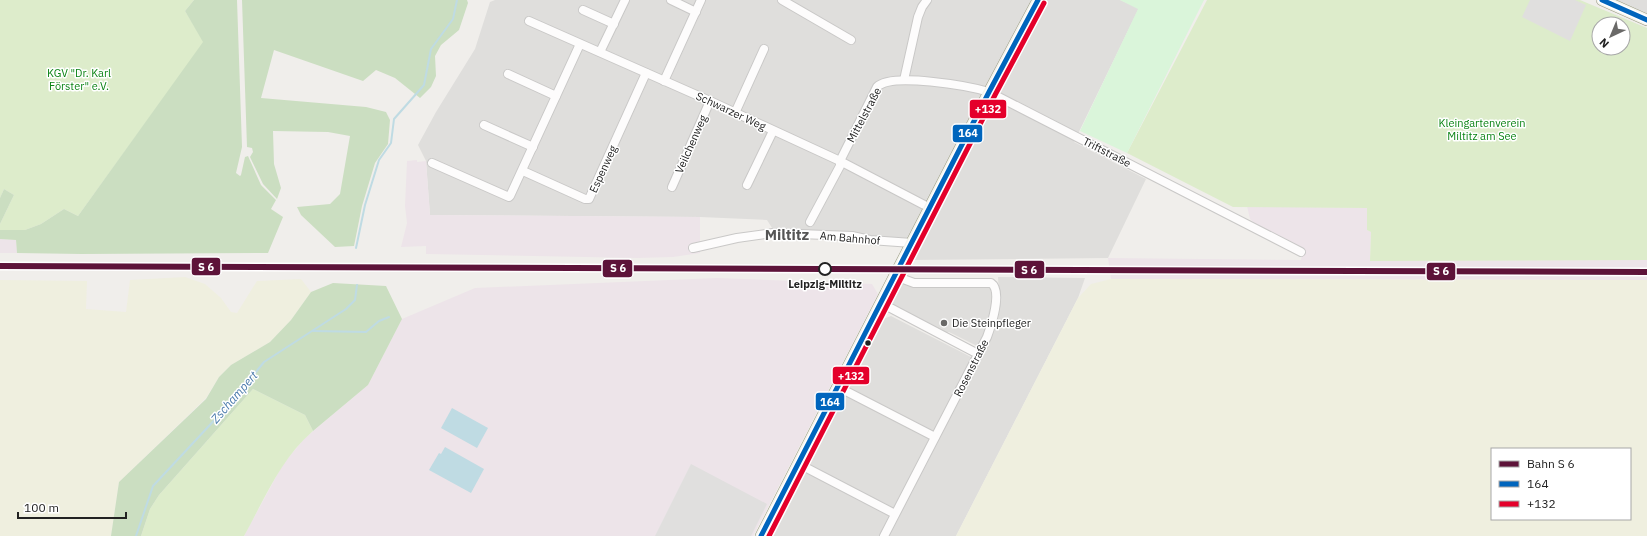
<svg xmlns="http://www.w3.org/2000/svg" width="1647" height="536" viewBox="0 0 1647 536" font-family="'IBM Plex Sans',sans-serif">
<rect width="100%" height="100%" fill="#f0eeeb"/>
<!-- residential -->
<g fill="#dfdedc">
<path d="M 495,0 L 1120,0 L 1139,8 L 1074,142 L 1146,179 L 1108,258 L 906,260 L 916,242 L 774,231 L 767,220 L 700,217 L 430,215 L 426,161 L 418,145 L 436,112 L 475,49 L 490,2 Z"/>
<path d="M 1606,0 L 1647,0 L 1647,18 Z"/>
<path d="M 998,277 L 1085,278 L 1078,298 L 956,536 L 888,536 L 978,361 L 999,295 Z"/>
<path d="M 901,283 L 913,286 L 990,285 L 993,289 L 992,306 L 987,328 L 979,347 L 949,332 L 943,333 L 890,303 Z"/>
<path d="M 891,316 L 973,358 L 934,433 L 846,387 L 883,319 Z"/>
<path d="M 842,392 L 931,439 L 894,510 L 807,465 L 807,461 Z"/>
<path d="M 804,470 L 892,515 L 881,536 L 768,536 L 802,472 Z"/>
</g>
<!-- industrial -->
<g fill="#ede4e9">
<path d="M 417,160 L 417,162 L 426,161 L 430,215 L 700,217 L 700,253 L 673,257 L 637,258 L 426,254 L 426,246 L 401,247 L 407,223 L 405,206 L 407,161 Z"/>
<path d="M 1247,206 L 1368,208 L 1367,230 L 1371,232 L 1370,261 L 1647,260 L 1647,280 L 1111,279 L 1108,258 L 1301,260 L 1303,248 L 1259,227 L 1250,219 Z"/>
<path d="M 0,239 L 16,240 L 17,253 L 0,253 Z"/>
<path d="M 717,278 L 872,284 L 878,294 L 753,536 L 244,536 L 283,464 L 305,438 L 368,385 L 402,319 L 475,288 Z"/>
</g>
<!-- farmland -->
<g fill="#efefdf" fill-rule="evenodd">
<path d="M 185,277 L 205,284 L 221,298 L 231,312 L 237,313 L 257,281 L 301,279 L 311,292 L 291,320 L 270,342 L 231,365 L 219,377 L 206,398 L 119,482 L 111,536 L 0,536 L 0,280 L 87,281 L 86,309 L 126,312 L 130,280 Z"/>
<path d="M 1111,279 L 1647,280 L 1647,536 L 956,536 L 1078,298 L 1091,284 ZM 1492,449 L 1630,449 L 1630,519 L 1492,519 Z"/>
</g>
<!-- grass -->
<g fill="#ddeccb" fill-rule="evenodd">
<path d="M 0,0 L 194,0 L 185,11 L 204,42 L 78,216 L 64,209 L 41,224 L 25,230 L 0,230 L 0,224 L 14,195 L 4,189 L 0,198 Z"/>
<path d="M 1207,0 L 1580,0 L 1647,28 L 1647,260 L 1370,261 L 1371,232 L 1367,230 L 1367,208 L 1233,207 L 1127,153 ZM 1599,24 L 1623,24 L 1623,48 L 1599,48 Z"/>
<path d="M 253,389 L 305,415 L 313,431 C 281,458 264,500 244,536 L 141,536 L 150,509 L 159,495 Z"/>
</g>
<!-- forest -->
<g fill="#cbdec1">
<path d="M 194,0 L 237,0 L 242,147 L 236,173 L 240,176 L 241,175 L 245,157 L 248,156 L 261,185 L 276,200 L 271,209 L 283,217 L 268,253 L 81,254 L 17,253 L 16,240 L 0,239 L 0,230 L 25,230 L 41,224 L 64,209 L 78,216 L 203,42 L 185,11 Z"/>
<path d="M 242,0 L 467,0 L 468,3 L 459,30 L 441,45 L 435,56 L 436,76 L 431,87 L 420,98 L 395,78 L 376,70 L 363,81 L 274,50 L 261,98 L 366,107 L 386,112 L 390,120 L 388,144 L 375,163 L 362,206 L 354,246 L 335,247 L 301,215 L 297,207 L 330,204 L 340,194 L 350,136 L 328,132 L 273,131 L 274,164 L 281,188 L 277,199 L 263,184 L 250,157 L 253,152 L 252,148 L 247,147 Z"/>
<path d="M 4,189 L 14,195 L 0,224 L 0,198 Z"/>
<path d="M 333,283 L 386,286 L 402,319 L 368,385 L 313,431 L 305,415 L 253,389 L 159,495 L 150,509 L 141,536 L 111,536 L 119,482 L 206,399 L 219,377 L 231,365 L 270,342 L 291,320 L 311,292 Z"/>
</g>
<!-- park -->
<path fill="#daf5da" d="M 1120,0 L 1204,0 L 1127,153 L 1080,131 L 1138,9 Z"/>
<!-- parking -->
<g fill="#e0dfde">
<path d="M 1530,0 L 1575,0 L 1586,5 L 1570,41 L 1522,17 Z"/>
<path d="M 691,464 L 767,504 L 751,536 L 655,536 Z"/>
</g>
<!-- water -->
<g fill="#bfdbe3">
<path d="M 452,408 L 488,428 L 477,448 L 441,428 Z"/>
<path d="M 445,447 L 484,469 L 471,493 L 429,470 L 439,453 L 441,454 Z"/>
</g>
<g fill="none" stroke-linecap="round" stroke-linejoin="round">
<!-- stream -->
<g stroke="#bfdbe3" stroke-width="2">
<path d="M 356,248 L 365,205 L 379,160 L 391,143 L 394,119 L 424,85 L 431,49 L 453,19 L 457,0"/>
<path d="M 313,331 L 366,332 L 379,321 L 389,317"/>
<path d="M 136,536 L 153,486 L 235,398 L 264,362 L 346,309 L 355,300 L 357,285"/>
</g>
<defs>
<g id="street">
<path d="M 671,0 L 696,12"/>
<path d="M 782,0 L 851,40"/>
<path d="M 583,10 L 614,24"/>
<path d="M 529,21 L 710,101 L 840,161 L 930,208"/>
<path d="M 600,52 L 625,0"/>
<path d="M 508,74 L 556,96"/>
<path d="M 904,80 L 918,17 L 922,7 L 927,0"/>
<path d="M 664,81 L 701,0"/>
<path d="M 735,113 L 764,49"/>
<path d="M 484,125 L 533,147"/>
<path d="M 432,163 L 509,197 L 510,196 L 580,44"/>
<path d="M 523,171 L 585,199 L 589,199 L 646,73"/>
<path d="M 747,185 L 773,131"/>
<path d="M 672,187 L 710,101"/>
<path d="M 810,222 L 840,166 L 840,161 L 877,87 C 891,72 969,86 989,92 L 1301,252"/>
<path d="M 693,248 L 737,238 L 773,233 L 852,236 L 870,240 L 912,243"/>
<path d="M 881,303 L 978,354"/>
<path d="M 838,387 L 935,437"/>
<path d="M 799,464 L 895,514"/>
<path d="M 884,536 L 987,337 C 991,326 1003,291 991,283 L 914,283 L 895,276"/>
</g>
<g id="secondary">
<path d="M 1602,0 L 1647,20"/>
<path d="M 761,536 L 989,92 L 1038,0"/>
</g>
</defs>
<!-- street casing -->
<use href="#street" stroke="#c9c8c7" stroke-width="10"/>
<!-- secondary casing -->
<use href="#secondary" stroke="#999a82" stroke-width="12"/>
<!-- street -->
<use href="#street" stroke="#fdfcfc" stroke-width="8"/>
<!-- secondary -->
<use href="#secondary" stroke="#f4f4ed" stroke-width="11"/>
<defs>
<g id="bus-1">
<path d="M 1602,0 L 1647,20"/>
<path d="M 761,536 L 989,92 L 1038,0"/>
</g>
<path id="bus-2" d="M 769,536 L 995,95 L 1044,3"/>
</defs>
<!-- bus-1 casing -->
<use href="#bus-1" stroke="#fff" stroke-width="8"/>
<!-- bus-2 casing -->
<use href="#bus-2" stroke="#fff" stroke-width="8"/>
<!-- bus-1 -->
<use href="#bus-1" stroke="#0065bd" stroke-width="5"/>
<!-- bus-2 -->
<use href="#bus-2" stroke="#e4002b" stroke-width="5"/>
<defs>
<path id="rail-1" d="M 0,266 L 1647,272"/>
</defs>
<!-- rail-1 casing -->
<use href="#rail-1" stroke="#fff" stroke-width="9"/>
<!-- rail-1 -->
<use href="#rail-1" stroke="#5d1339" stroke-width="6"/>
</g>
<!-- markers -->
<circle fill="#fff" stroke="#222" stroke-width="2" cx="825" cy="269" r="6"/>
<circle fill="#6a6968" stroke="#fff" stroke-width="1.5" cx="944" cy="323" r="4"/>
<circle fill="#222" stroke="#fff" stroke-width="1.5" cx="868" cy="343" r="3.5"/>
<g text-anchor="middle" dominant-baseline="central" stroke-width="3" stroke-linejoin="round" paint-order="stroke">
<!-- park labels -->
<g font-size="11" fill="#0c8416" stroke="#fff">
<text x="79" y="73">KGV "Dr. Karl<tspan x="79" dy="13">Förster" e.V.</tspan></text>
<text x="1482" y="123">Kleingartenverein<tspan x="1482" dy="13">Miltitz am See</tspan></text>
</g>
<!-- street labels -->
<g font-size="11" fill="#222" stroke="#fff">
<text transform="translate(731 111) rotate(25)">Schwarzer Weg</text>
<text transform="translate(864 115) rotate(-62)">Mittelstraße</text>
<text transform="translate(691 144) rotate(-66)">Veilchenweg</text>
<text transform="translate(1107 152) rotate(27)">Triftstraße</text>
<text transform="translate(603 169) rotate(-65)">Espenweg</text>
<text transform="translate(850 238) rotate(5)">Am Bahnhof</text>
<text transform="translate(971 368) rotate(-63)">Rosenstraße</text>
</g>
<!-- stop labels -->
<g font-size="11" font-weight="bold" fill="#222" stroke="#fff">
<text x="825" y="284">Leipzig-Miltitz</text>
</g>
<!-- poi labels -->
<g font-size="11" fill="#222" stroke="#fff" text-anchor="start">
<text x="952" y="323">Die Steinpfleger</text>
</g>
<!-- water labels -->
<g font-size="12" font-style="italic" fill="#4a7aab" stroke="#fff">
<text transform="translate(234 397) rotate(-49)">Zschampert</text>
</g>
<!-- district labels -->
<g font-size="15" font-weight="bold" fill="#555" stroke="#fff">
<text x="787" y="234">Miltitz</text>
</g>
</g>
<g stroke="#fff" stroke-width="1.5">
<rect x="969" y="99" width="38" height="20" rx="4" fill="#e4002b"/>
<rect x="952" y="124" width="31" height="19" rx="4" fill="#0065bd"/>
<rect x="191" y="257" width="30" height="19" rx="4" fill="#5d1339"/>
<rect x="602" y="259" width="31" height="19" rx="4" fill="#5d1339"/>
<rect x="1014" y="260" width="31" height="19" rx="4" fill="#5d1339"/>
<rect x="1426" y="262" width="30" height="19" rx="4" fill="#5d1339"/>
<rect x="832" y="366" width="38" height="19" rx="4" fill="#e4002b"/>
<rect x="815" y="392" width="30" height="19" rx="4" fill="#0065bd"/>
</g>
<g font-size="11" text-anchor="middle" font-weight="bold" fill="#fff">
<text x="988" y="113">+132</text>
<text x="968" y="137">164</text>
<text x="206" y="271">S 6</text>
<text x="618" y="272">S 6</text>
<text x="1029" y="274">S 6</text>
<text x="1441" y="275">S 6</text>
<text x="851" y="380">+132</text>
<text x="830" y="406">164</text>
</g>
<!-- legend -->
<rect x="1491" y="448" width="140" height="72" fill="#ffffff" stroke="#a7a7a7"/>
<rect x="1499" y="461" width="20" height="6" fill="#5d1339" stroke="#a7a7a7"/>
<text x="1527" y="468" font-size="12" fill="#222222">Bahn S 6</text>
<rect x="1499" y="481" width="20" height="6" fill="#0065bd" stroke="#a7a7a7"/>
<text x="1527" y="488" font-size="12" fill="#222222">164</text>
<rect x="1499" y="501" width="20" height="6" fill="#e4002b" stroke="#a7a7a7"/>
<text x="1527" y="508" font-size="12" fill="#222222">+132</text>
<!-- north arrow -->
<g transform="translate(1611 36) rotate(224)"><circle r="19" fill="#ffffff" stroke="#a7a7a7"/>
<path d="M0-3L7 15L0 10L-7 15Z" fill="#6a6968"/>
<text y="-6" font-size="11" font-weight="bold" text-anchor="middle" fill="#222222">N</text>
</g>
<!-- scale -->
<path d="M18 512v6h108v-6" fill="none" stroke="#222222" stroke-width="2"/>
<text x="24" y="512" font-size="12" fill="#222222" stroke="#ffffff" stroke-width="3" paint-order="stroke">100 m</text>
</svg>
